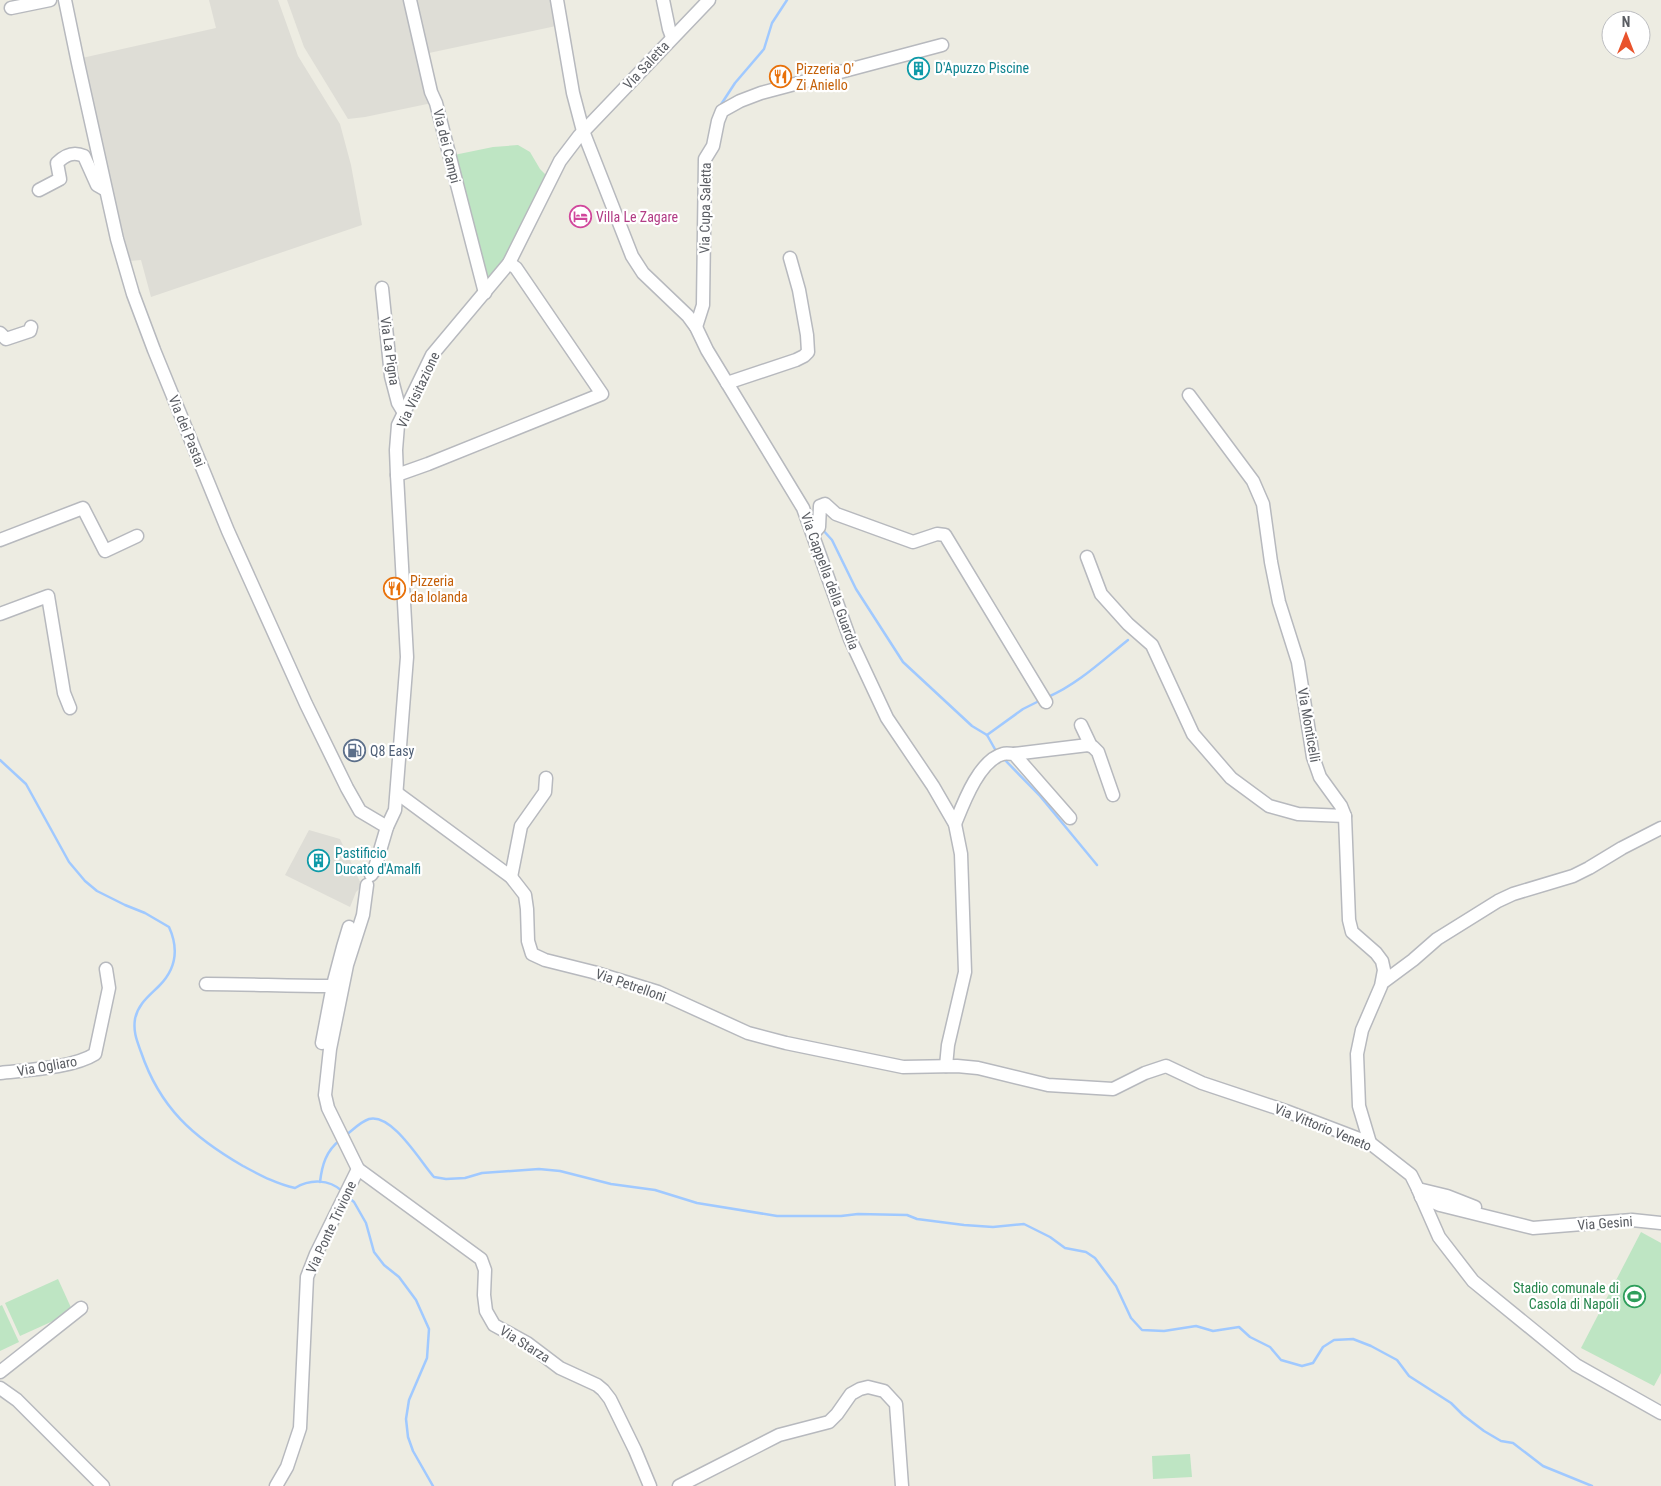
<svg xmlns="http://www.w3.org/2000/svg" width="1661" height="1486" viewBox="0 0 1661 1486" font-family="'Roboto Condensed',sans-serif">
<rect width="100%" height="100%" fill="#edece2"/>
<!-- industrial -->
<g fill="#deddd6">
<path d="M 209,0 L 278,0 L 298,56 L 340,124 L 351,165 L 362,225 L 151,297 L 141,260 L 130,261 L 99,140 L 82,58 L 216,28 Z"/>
<path d="M 287,0 L 408,0 L 432,103 L 365,117 L 348,119 L 304,47 Z"/>
<path d="M 415,0 L 552,0 L 556,26 L 429,53 Z"/>
<path d="M 309,830 L 340,839 L 362,886 L 356,892 L 350,907 L 285,875 Z"/>
</g>
<!-- green -->
<g fill="#bee5c3">
<path d="M 518,145 L 530,152 L 540,169 L 547,176 L 506,259 L 486,284 L 454,155 L 493,147 Z"/>
<path d="M 1641,1232 L 1661,1243 L 1661,1373 L 1654,1386 L 1581,1348 Z"/>
<path d="M 58,1279 L 73,1312 L 20,1336 L 5,1303 Z"/>
<path d="M 2,1305 L 19,1342 L 0,1351 L 0,1306 Z"/>
<path d="M 1190,1454 L 1192,1477 L 1153,1479 L 1152,1456 Z"/>
</g>
<g fill="none" stroke-linecap="round" stroke-linejoin="round">
<!-- stream -->
<g stroke="#a0c9ff" stroke-width="2.5">
<path d="M 720,106 L 735,83 L 764,49 L 772,23 L 787,0"/>
<path d="M 822,529 L 832,540 L 856,589 L 903,662 L 972,726 L 987,735 L 996,751"/>
<path d="M 1048,697 C 1078,684 1103,660 1128,640"/>
<path d="M 987,735 L 1023,709 L 1041,700"/>
<path d="M 1004,759 L 1040,796 L 1097,865"/>
<path d="M 0,760 L 26,784 L 69,862 L 85,881 L 97,891 L 125,905 L 145,913 L 169,927 C 179,949 176,969 159,986 C 149,996 138,1004 135,1019 C 133,1032 137,1041 141,1052 C 160,1108 193,1137 243,1166 C 260,1175 276,1184 295,1188 C 310,1179 329,1179 342,1191"/>
<path d="M 346,1135 C 353,1130 360,1122 369,1119 C 392,1113 420,1161 434,1177 L 446,1179 L 465,1178 L 482,1173 L 539,1169 L 560,1171 L 611,1184 L 655,1190 L 697,1203 L 777,1216 L 841,1216 L 858,1214 L 907,1215 L 917,1219 L 964,1225 L 993,1227 L 1024,1224 L 1050,1237 L 1065,1248 L 1086,1252 L 1095,1258 L 1116,1286 L 1131,1318 L 1142,1330 L 1164,1331 L 1196,1326 L 1213,1331 L 1239,1327 L 1250,1337 L 1270,1347 L 1281,1360 L 1302,1366 L 1313,1363 L 1323,1347 L 1334,1340 L 1353,1339 L 1371,1346 L 1397,1360 L 1409,1376 L 1451,1403 L 1463,1415 L 1484,1431 L 1501,1441 L 1513,1443 L 1543,1466 L 1592,1486"/>
<path d="M 320,1182 C 322,1165 326,1151 340,1140"/>
<path d="M 349,1198 L 354,1202 L 366,1223 L 374,1252 L 384,1265 L 399,1277 L 416,1300 L 429,1329 L 427,1358 L 409,1400 L 406,1419 L 408,1437 L 413,1451 L 433,1486"/>
</g>
<defs>
<g id="minor">
<path d="M 65,0 L 78,63 L 117,239 L 133,294 L 154,350 L 228,531 L 306,704 L 347,788 L 360,811 L 387,827"/>
<path d="M 410,0 L 431,92 L 436,103 L 485,293"/>
<path d="M 557,0 L 573,93 L 583,131 L 632,256 L 643,273 L 688,316 L 696,327 L 707,350 L 803,508 L 850,639 L 887,718 L 933,786 L 955,824 L 961,854 L 965,972 L 948,1045 L 946,1066"/>
<path d="M 663,0 L 669,29 L 672,37"/>
<path d="M 11,8 L 50,0"/>
<path d="M 39,190 L 60,179 L 57,163 C 65,155 73,151 84,156 L 97,185 L 104,189"/>
<path d="M 382,288 L 391,376 L 398,403 L 404,413"/>
<path d="M 696,327 L 703,305 L 705,159 L 713,146 L 718,121 L 722,111 L 740,101 L 761,93 L 942,45"/>
<path d="M 0,333 L 6,339 L 30,331 L 31,327"/>
<path d="M 727,383 L 796,360 L 804,356 L 808,352 L 807,335 L 799,290 L 790,258"/>
<path d="M 1189,395 L 1253,481 L 1263,504 L 1271,562 L 1279,602 L 1298,662 L 1313,757 L 1320,777 L 1341,806 L 1345,816 L 1349,920 L 1352,932 L 1376,953 L 1382,961 L 1384,970 L 1381,986 L 1362,1030 L 1357,1054 L 1359,1106 L 1370,1143"/>
<path d="M 397,475 L 428,464 L 602,394 L 516,268 L 509,263"/>
<path d="M 813,534 L 819,527 L 820,506 L 825,504 L 836,514 L 913,542 L 937,534 L 945,535 L 1046,702"/>
<path d="M 0,540 L 83,508 L 105,551 L 137,536"/>
<path d="M 1087,557 L 1101,594 L 1128,624 L 1152,645 L 1193,734 L 1231,778 L 1269,806 L 1298,814 L 1345,816"/>
<path d="M 0,614 L 48,596 L 64,693 L 70,708"/>
<path d="M 1081,725 L 1090,744 L 1088,745"/>
<path d="M 1088,745 L 1093,747 L 1098,752 L 1113,795"/>
<path d="M 1014,754 L 1088,745"/>
<path d="M 397,793 L 511,877 L 525,895 L 527,909 L 528,941 L 532,954 L 545,960 L 593,972 L 658,992 L 748,1033 L 786,1043 L 903,1067 L 957,1066 L 978,1068 L 1048,1085 L 1113,1089 L 1145,1073 L 1166,1066 L 1202,1083 L 1286,1111 L 1370,1143 L 1411,1175 L 1417,1187 L 1439,1237 L 1473,1281 L 1576,1365 L 1661,1413"/>
<path d="M 955,824 C 963,804 979,760 1003,754 C 1006,753 1011,754 1014,754 L 1070,818"/>
<path d="M 371,875 L 374,871 L 387,827 L 395,810 L 407,657 L 397,475 L 396,450 L 398,425 L 432,355 L 509,263 L 560,161 L 579,136 L 709,0"/>
<path d="M 511,877 L 521,826 L 545,792 L 546,778"/>
<path d="M 367,885 L 363,915 L 347,965 L 330,1049 L 325,1095 L 328,1108 L 358,1169 L 481,1259 L 485,1270 L 484,1295 L 486,1311 L 494,1325 L 527,1343 L 560,1368 L 597,1385 L 603,1390 L 610,1399 L 635,1450 L 650,1486"/>
<path d="M 1382,983 L 1413,960 L 1437,939 L 1498,901 L 1513,894 L 1573,876 L 1589,868 L 1622,848 L 1661,828"/>
<path d="M 206,984 C 247,984 288,986 329,986 L 333,985 L 343,947 L 349,927"/>
<path d="M 322,1043 L 333,985"/>
<path d="M 0,1073 C 27,1070 73,1068 95,1054 L 109,988 L 106,969"/>
<path d="M 1418,1189 L 1447,1196 L 1475,1207"/>
<path d="M 1421,1197 L 1440,1205 L 1533,1228 L 1632,1220 L 1661,1223"/>
<path d="M 0,1372 L 81,1308"/>
<path d="M 0,1388 L 17,1400 L 103,1486"/>
<path d="M 276,1486 L 287,1467 L 300,1428 L 307,1277 L 316,1254 L 358,1169"/>
<path d="M 679,1486 L 779,1435 L 829,1422 L 837,1414 L 851,1394 L 860,1389 L 868,1387 L 884,1391 L 896,1404 L 902,1486"/>
</g>
</defs>
<!-- minor casing -->
<use href="#minor" stroke="#b7b9be" stroke-width="15"/>
<!-- minor -->
<use href="#minor" stroke="#fff" stroke-width="12"/>
</g>
<!-- icons -->
<defs>
<symbol id="building-ring" viewBox="-11 -11 22 22"><circle r="9.5" fill="#fff" stroke="#0f9aa8" stroke-width="1.5"/><path d="M-4-6H4V6H1V3H-1V6H-4ZM-2.5-4.3h1.7v1.8h-1.7ZM.8-4.3h1.7v1.8H.8ZM-2.5-1h1.7V.8h-1.7ZM.8-1h1.7V.8H.8Z" fill="#0f9aa8"/></symbol>
<symbol id="restaurant-ring" viewBox="-11 -11 22 22"><circle r="9.5" fill="#fff" stroke="#e8710a" stroke-width="1.5"/><path d="M-5-6h1v4h1v-4h1v4h1v-4h1v5L-1.5 .5V6h-2V.5L-5-1ZM5-6V6H3V1.5H1.5Q1.5-4 5-6Z" fill="#e8710a"/></symbol>
<symbol id="hotel-ring" viewBox="-11 -11 22 22"><circle r="9.5" fill="#fff" stroke="#d1479c" stroke-width="1.5"/><path d="M-6-4.5h1.5V1H6V5H4.5V3h-9V5H-6ZM-4 0a1.8 1.8 0 1 1 3.6 0ZM.5 0V-2.5h3Q6-2.5 6 0Z" fill="#d1479c"/></symbol>
<symbol id="fuel-ring" viewBox="-11 -11 22 22"><circle r="9.5" fill="#fff" stroke="#5c6f8a" stroke-width="1.5"/><path d="M-5.5-6h7V0h2V4h1.3V-2.5L3-4.5l.8-.8L6-3V5H2.5V1h-1V6h-7ZM-4.2-4.7v3.2H.2V-4.7Z" fill="#5c6f8a"/></symbol>
<symbol id="stadium-ring" viewBox="-11 -11 22 22"><circle r="9.5" fill="#fff" stroke="#2e9e5b" stroke-width="1.5"/><path d="M0-5a6.5 5 0 1 0 0 10a6.5 5 0 1 0 0-10ZM-3.5-1.8h7v3.6h-7Z" fill="#2e9e5b"/></symbol>
</defs>
<g fill-rule="evenodd">
<use href="#building-ring" x="906" y="56" width="25" height="25"/>
<use href="#restaurant-ring" x="768" y="64" width="25" height="25"/>
<use href="#hotel-ring" x="568" y="204" width="25" height="25"/>
<use href="#restaurant-ring" x="382" y="576" width="25" height="25"/>
<use href="#fuel-ring" x="342" y="738" width="25" height="25"/>
<use href="#building-ring" x="306" y="848" width="25" height="25"/>
<use href="#stadium-ring" x="1622" y="1284" width="25" height="25"/>
</g>
<g text-anchor="middle" dominant-baseline="central" stroke-width="4.5" stroke-linejoin="round" paint-order="stroke">
<!-- street labels -->
<g font-size="14" fill="#5a5d63" stroke="#fff">
<text transform="translate(646 65) rotate(-47)">Via Saletta</text>
<text transform="translate(447 146) rotate(76)">Via dei Campi</text>
<text transform="translate(705 208) rotate(-89)">Via Cupa Saletta</text>
<text transform="translate(390 351) rotate(82)">Via La Pigna</text>
<text transform="translate(418 390) rotate(-65)">Via Visitazione</text>
<text transform="translate(187 431) rotate(68)">Via dei Pastai</text>
<text transform="translate(830 581) rotate(70)">Via Cappella della Guardia</text>
<text transform="translate(1309 725) rotate(80)">Via Monticelli</text>
<text transform="translate(631 985) rotate(19)">Via Petrelloni</text>
<text transform="translate(47 1066) rotate(-10)">Via Ogliaro</text>
<text transform="translate(1323 1127) rotate(22)">Via Vittorio Veneto</text>
<text transform="translate(1605 1223) rotate(-4)">Via Gesini</text>
<text transform="translate(331 1227) rotate(-65)">Via Ponte Trivione</text>
<text transform="translate(525 1344) rotate(32)">Via Starza</text>
</g>
<!-- culture labels -->
<g font-size="14" fill="#0d838f" stroke="#fff" text-anchor="start">
<text x="935" y="68">D'Apuzzo Piscine</text>
<text x="335" y="853">Pastificio<tspan x="335" dy="16">Ducato d'Amalfi</tspan></text>
</g>
<!-- food labels -->
<g font-size="14" fill="#c56008" stroke="#fff" text-anchor="start">
<text x="796" y="69">Pizzeria O'<tspan x="796" dy="16">Zi Aniello</tspan></text>
<text x="410" y="581">Pizzeria<tspan x="410" dy="16">da Iolanda</tspan></text>
</g>
<!-- hotel labels -->
<g font-size="14" fill="#b23c85" stroke="#fff" text-anchor="start">
<text x="596" y="217">Villa Le Zagare</text>
</g>
<!-- service labels -->
<g font-size="14" fill="#4e5e75" stroke="#fff" text-anchor="start">
<text x="370" y="751">Q8 Easy</text>
</g>
<!-- leisure labels -->
<g font-size="14" fill="#27864d" stroke="#fff" text-anchor="end">
<text x="1619" y="1288">Stadio comunale di<tspan x="1619" dy="16">Casola di Napoli</tspan></text>
</g>
</g>
<!-- north arrow -->
<g transform="translate(1626 35)"><circle r="24" fill="#ffffff" stroke="#bdbec1"/>
<path d="M0-4L9 19L0 12L-9 19Z" fill="#e9532c"/>
<text y="-8" font-size="14" font-weight="bold" text-anchor="middle" fill="#5a5d63">N</text>
</g>
</svg>
